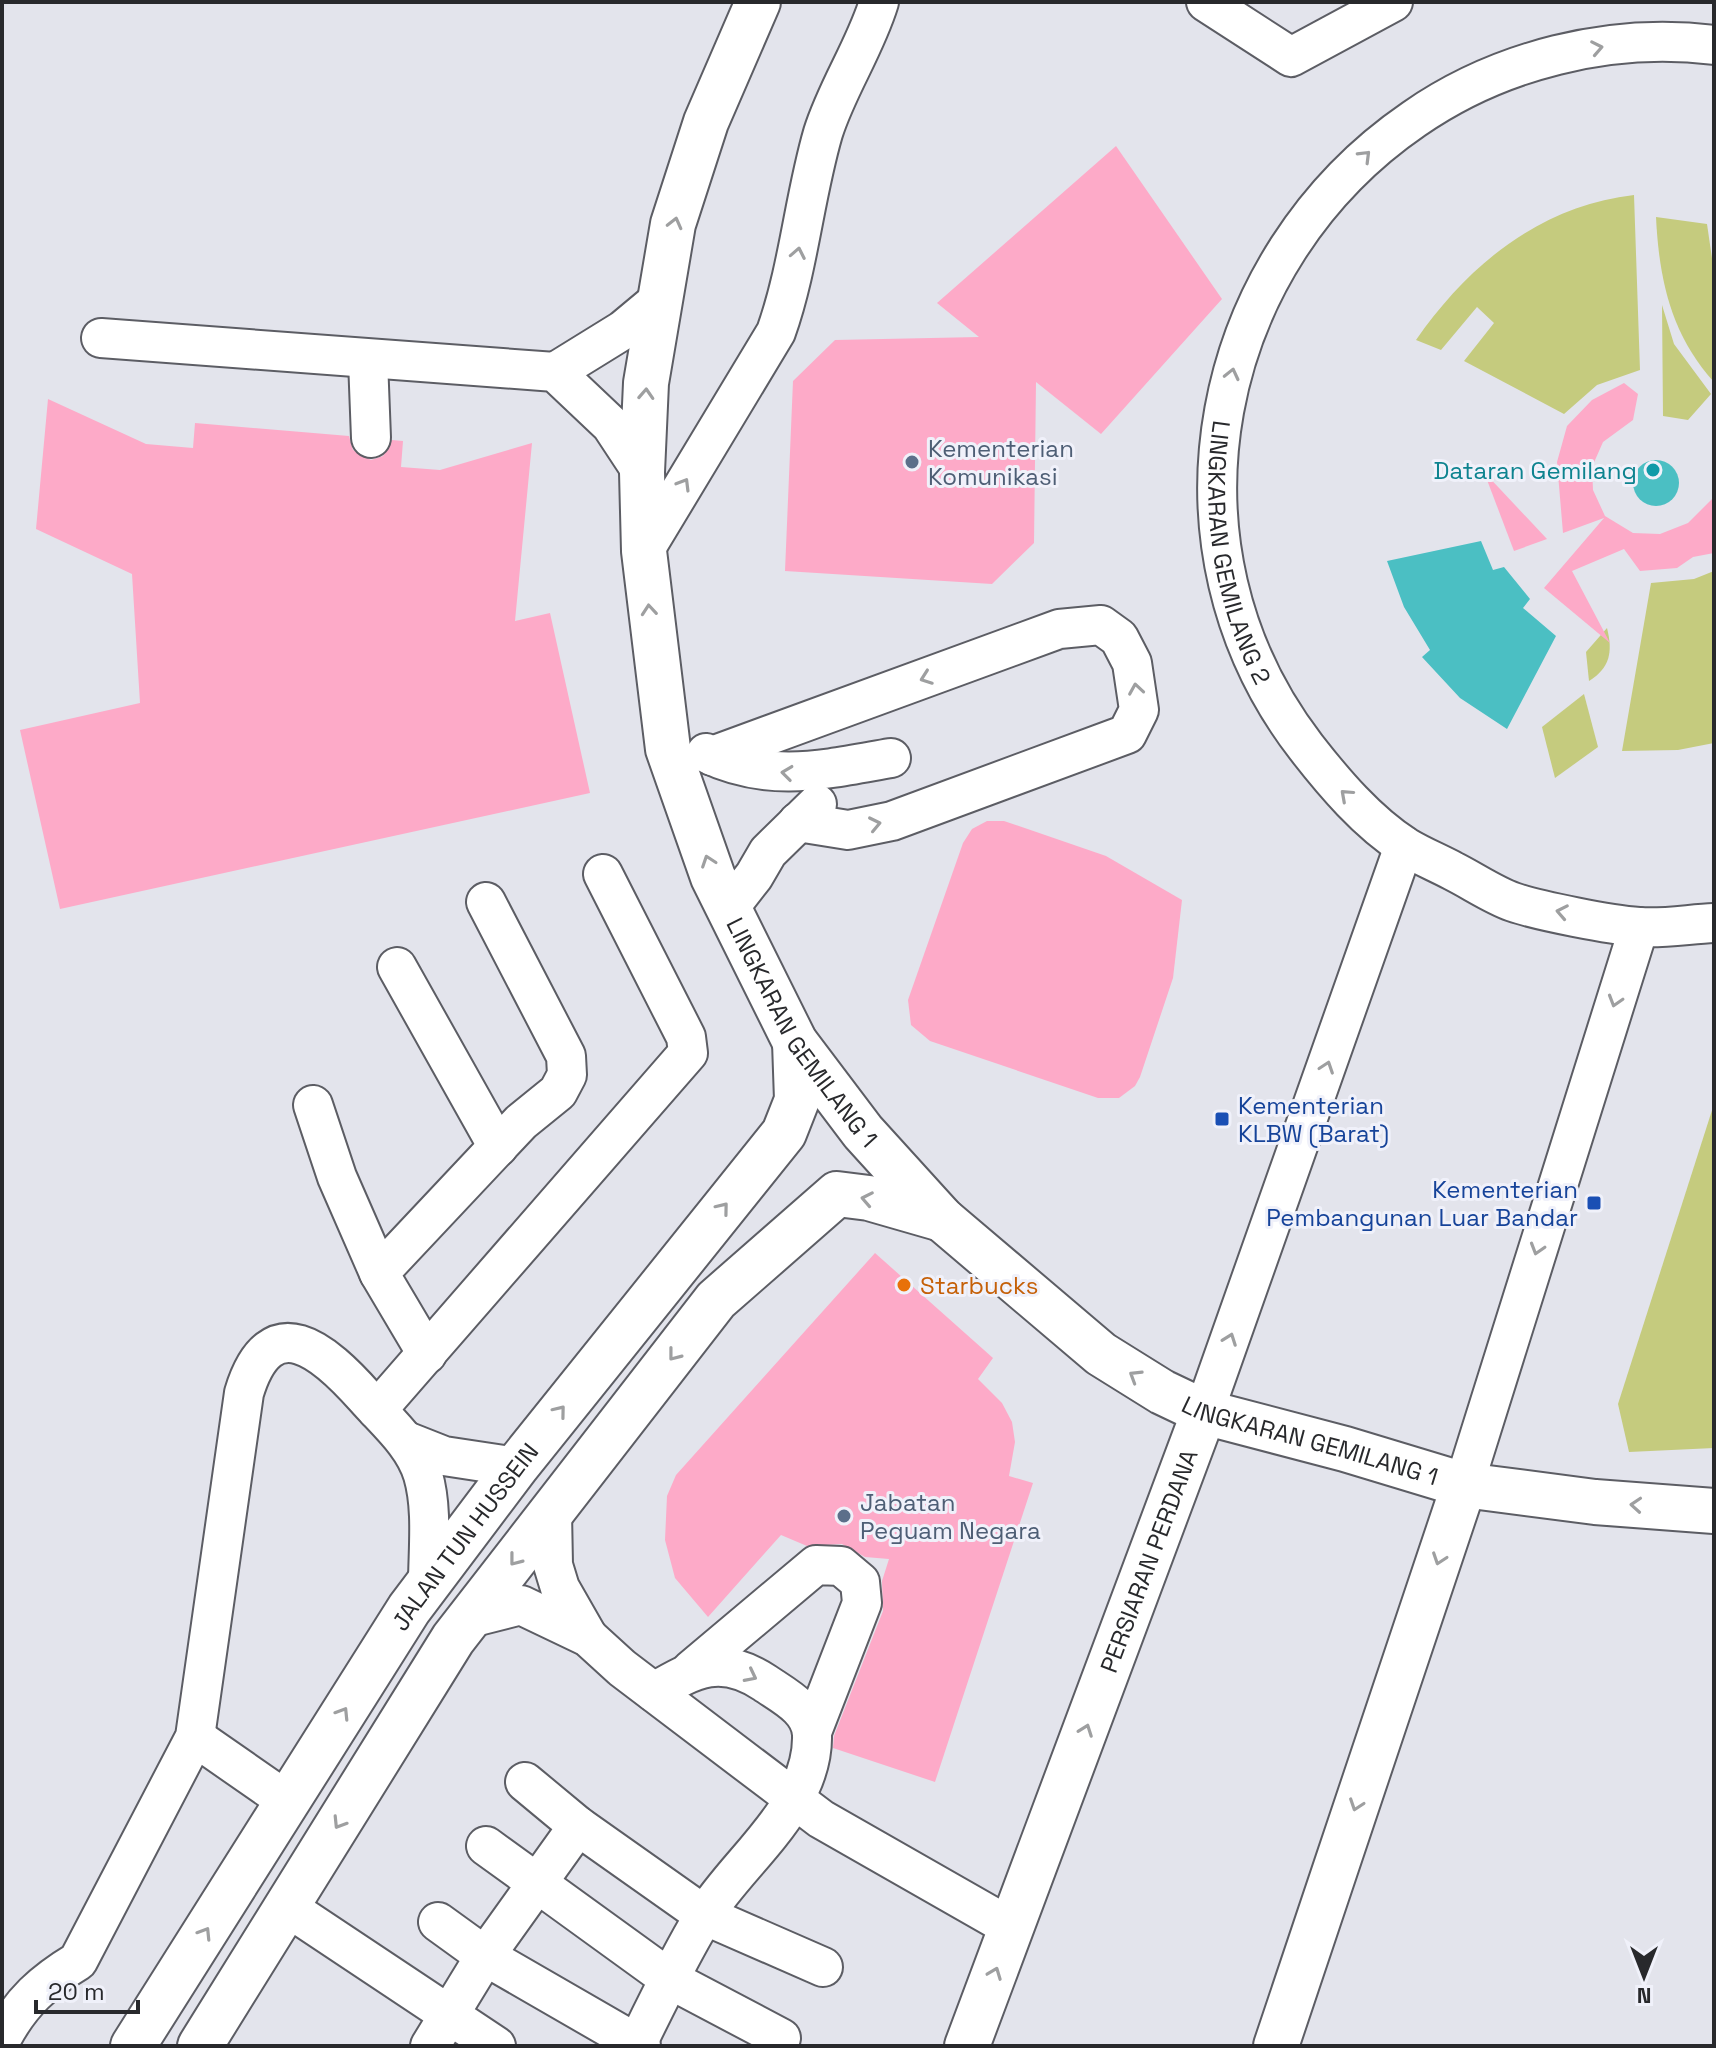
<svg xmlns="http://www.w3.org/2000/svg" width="1716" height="2048" viewBox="0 0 1716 2048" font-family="'Space Grotesk',sans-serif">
<rect width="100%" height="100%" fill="#e3e4ec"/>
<!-- green -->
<g fill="#c5cb7e">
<path d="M 1634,195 L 1640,370 L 1597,385 L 1564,414 L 1464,361 L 1494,323 L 1477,307 L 1441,350 L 1416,340 C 1469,264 1540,206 1634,195 Z"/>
<path d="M 1656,217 L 1707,224 L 1714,272 L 1714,382 C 1671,335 1659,279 1656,217 Z"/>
<path d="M 1662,305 L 1674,344 L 1711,394 L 1688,420 L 1663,416 Z"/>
<path d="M 1714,571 L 1714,743 L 1678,750 L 1622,751 L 1651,583 L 1694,579 Z"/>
<path d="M 1607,628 C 1613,652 1610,668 1589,681 L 1586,652 Z"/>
<path d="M 1584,694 L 1598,747 L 1555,778 L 1542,727 Z"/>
<path d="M 1714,1104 L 1714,1448 L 1629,1452 L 1618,1404 Z"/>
</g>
<!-- water -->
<g fill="#4bbfc3">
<circle cx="1656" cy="483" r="23"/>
<path d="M 1481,541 L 1493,570 L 1504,567 L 1530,599 L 1523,608 L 1556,636 L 1507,729 L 1460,698 L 1422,657 L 1430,650 L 1404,607 L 1387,561 Z"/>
</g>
<!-- building -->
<g fill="#fdaac8">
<path d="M 1116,146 L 1222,299 L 1101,434 L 1036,382 L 1034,543 L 992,584 L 785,571 L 793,381 L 835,340 L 979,337 L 937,303 Z"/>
<path d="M 1624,383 L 1638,394 L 1633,420 L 1603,442 L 1592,467 L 1593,490 L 1605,516 L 1633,533 L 1660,534 L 1688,523 L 1714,497 L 1714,553 L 1693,557 L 1677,568 L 1640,571 L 1624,549 L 1572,571 L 1610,643 L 1544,588 L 1604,518 L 1563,533 L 1557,462 L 1567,426 L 1592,400 Z"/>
<path d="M 48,399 L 146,444 L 193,448 L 195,423 L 349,436 L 353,450 L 371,460 L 383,456 L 392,440 L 403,441 L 401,467 L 440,470 L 532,443 L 515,621 L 550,613 L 590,793 L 60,909 L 20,730 L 140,703 L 132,574 L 36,529 Z"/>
<path d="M 1484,472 L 1547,539 L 1514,551 Z"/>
<path d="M 987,821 L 1004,821 L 1106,856 L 1182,900 L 1173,978 L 1140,1077 L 1135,1086 L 1119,1098 L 1098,1098 L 930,1041 L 911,1025 L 908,1000 L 963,843 L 972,829 Z"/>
<path d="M 875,1253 L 993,1358 L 978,1379 L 1002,1403 L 1012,1422 L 1015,1442 L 1009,1476 L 1033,1483 L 935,1782 L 833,1748 L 834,1736 L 883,1611 L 882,1581 L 889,1559 L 865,1557 L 842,1544 L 807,1546 L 781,1535 L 708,1617 L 675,1578 L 665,1540 L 667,1496 L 676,1475 Z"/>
</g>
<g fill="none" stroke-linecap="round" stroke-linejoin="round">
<defs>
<g id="minor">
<path d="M 1206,2 L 1291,57 L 1393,2"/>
<path id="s1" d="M 1714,45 C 1610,32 1499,60 1414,119 C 1208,260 1150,545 1306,747 C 1334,783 1367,822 1406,847 C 1421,856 1438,863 1453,871 C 1473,881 1493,895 1513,902 C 1539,911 1611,925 1639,927 C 1663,929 1690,924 1714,923"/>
<path d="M 101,338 L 555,372 L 611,425 L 642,472"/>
<path d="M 368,360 L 371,438"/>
<path d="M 555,372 L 623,330 L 659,300"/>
<path d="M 644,551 L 776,332 C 799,267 804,198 823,133 C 837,88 865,48 879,2"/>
<path d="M 706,753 C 769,784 827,769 891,758"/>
<path d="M 712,756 L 1059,629 L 1101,625 L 1119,638 L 1132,663 L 1139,710 L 1127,734 L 892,821 L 848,830 L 798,822"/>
<path d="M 729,908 L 754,876 L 768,852 L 817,804"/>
<path d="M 397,967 L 498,1147"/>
<path d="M 313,1105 L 337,1177 L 379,1273"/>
<path d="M 427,1354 L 379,1273 L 521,1122 L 558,1092 L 567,1075 L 566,1056 L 486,902"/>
<path d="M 377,1410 L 688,1053 L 686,1037 L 603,874"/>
<path d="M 1204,1412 L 1404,846"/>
<path d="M 406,1441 L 444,1456 L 516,1467"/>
<path d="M 1464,1485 L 1639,927"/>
<path d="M 552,1512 L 553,1565 L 560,1588 L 588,1637"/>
<path d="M 470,1618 L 521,1605 L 588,1637 L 622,1668 L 821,1819 L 1012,1928"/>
<path d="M 691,1670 L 816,1565 L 841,1566 L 860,1582 L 862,1603 L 812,1732"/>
<path d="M 195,1737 L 287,1801"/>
<path d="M 525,1782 L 578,1826 L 704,1915 L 823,1967"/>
<path d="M 486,1846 L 671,1980 L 781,2038"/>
<path d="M 287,1907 L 496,2046"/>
<path d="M 438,1922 L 485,1956 L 641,2046"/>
<path d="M 2,2038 C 21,2002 43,1982 78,1961 L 195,1737 L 244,1393 C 271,1304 325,1352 365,1397 C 386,1421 414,1444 423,1475 C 433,1509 428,1550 428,1585"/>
<path d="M 430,2046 L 485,1956 L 578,1826"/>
<path d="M 636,2046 C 657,2003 679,1957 704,1916 C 739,1860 814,1807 812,1735 C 811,1709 784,1696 765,1683 C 721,1654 695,1668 654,1692"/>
</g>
<g id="major">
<path id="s2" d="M 758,2 L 706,122 L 673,224 L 646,383 L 642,472 L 644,551 L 668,749 L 713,877 L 795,1042 L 863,1132 L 942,1219 L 1101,1354 L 1162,1392 L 1204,1412 L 1345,1449 L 1464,1485 L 1595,1502 L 1714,1511"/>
<path id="s3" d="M 133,2046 L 409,1609 L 516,1467 L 784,1133 L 797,1100 L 795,1042"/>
<path d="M 200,2046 L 453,1639 L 716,1300 L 837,1194 L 869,1198 L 942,1219"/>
<path id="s4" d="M 967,2046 L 1204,1412"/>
<path d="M 1276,2046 L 1464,1485"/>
</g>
</defs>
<!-- minor casing -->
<use href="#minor" stroke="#5c5d64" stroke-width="42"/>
<!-- major casing -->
<use href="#major" stroke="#5c5d64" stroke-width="48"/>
<!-- minor -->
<use href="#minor" stroke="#fff" stroke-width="38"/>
<!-- major -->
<use href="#major" stroke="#fff" stroke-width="44"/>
</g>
<!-- one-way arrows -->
<defs><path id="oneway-chevron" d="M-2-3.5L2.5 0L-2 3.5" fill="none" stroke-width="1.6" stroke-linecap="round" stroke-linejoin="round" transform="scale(2)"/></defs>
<g stroke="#9e9fa0">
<use href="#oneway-chevron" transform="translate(1597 48) rotate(-11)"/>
<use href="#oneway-chevron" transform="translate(1365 156) rotate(-45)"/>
<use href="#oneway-chevron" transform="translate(675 223) rotate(-76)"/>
<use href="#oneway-chevron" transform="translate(798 253) rotate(-79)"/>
<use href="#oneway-chevron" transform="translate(1232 374) rotate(-77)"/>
<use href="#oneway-chevron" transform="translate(646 394) rotate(-87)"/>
<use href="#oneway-chevron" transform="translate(684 484) rotate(-59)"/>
<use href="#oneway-chevron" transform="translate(649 610) rotate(-95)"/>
<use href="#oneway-chevron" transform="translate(926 678) rotate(160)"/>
<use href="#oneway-chevron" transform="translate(1136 689) rotate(-99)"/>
<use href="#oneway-chevron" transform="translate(787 773) rotate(-173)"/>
<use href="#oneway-chevron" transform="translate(1346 795) rotate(-138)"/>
<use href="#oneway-chevron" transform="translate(875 824) rotate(-12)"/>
<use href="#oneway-chevron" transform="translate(708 861) rotate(-109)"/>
<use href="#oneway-chevron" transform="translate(1562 912) rotate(-169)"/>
<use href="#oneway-chevron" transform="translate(1615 1001) rotate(107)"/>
<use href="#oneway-chevron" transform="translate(1327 1067) rotate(-71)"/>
<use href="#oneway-chevron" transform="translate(867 1199) rotate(-169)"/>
<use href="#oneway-chevron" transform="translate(723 1208) rotate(-51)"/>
<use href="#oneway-chevron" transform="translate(1537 1249) rotate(107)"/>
<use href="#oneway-chevron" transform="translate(1230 1339) rotate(-70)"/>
<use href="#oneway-chevron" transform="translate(674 1355) rotate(128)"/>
<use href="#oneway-chevron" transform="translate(1135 1376) rotate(-148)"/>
<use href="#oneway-chevron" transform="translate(560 1411) rotate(-51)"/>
<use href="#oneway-chevron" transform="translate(1636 1505) rotate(-176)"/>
<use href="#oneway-chevron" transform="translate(1439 1559) rotate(109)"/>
<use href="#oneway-chevron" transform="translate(515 1560) rotate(128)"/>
<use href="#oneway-chevron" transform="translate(751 1676) rotate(27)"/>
<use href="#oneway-chevron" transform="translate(343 1713) rotate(-58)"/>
<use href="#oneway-chevron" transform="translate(1086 1730) rotate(-70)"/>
<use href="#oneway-chevron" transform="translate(1356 1805) rotate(109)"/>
<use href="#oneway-chevron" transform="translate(339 1823) rotate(122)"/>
<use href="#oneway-chevron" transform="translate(205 1933) rotate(-58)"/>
<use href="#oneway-chevron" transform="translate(995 1973) rotate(-69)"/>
</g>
<!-- markers -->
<g fill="#5c6f8a" stroke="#f0f1fa" stroke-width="3">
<circle cx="912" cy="462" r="8"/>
<circle cx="844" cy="1516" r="8"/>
</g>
<circle fill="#0f9aa8" stroke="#f0f1fa" stroke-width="3" cx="1653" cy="470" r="8"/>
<g fill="#1a4fb4" stroke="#f0f1fa" stroke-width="3">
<rect x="1214" y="1111" width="16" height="16" rx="4"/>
<rect x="1586" y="1195" width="16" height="16" rx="4"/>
</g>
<circle fill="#e8710a" stroke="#f0f1fa" stroke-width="3" cx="904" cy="1285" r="8"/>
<g text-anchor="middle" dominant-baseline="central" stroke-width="6" stroke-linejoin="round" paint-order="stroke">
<!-- service labels -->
<g font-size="24" fill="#4e5e75" stroke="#f0f1fa" text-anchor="start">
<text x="928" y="448">Kementerian<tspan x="928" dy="28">Komunikasi</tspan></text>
<text x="860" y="1502">Jabatan<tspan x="860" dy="28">Peguam Negara</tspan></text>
</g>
<!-- culture labels -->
<g font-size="24" fill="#0d838f" stroke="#f0f1fa" text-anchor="end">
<text x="1637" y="470">Dataran Gemilang</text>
</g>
<!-- street labels -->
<g font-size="24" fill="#28292c" stroke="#f0f1fa">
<text stroke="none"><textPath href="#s1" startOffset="818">LINGKARAN GEMILANG 2</textPath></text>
<text stroke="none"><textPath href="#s2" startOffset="1082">LINGKARAN GEMILANG 1</textPath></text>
<text stroke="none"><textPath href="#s2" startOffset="1754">LINGKARAN GEMILANG 1</textPath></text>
<text stroke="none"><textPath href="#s3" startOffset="608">JALAN TUN HUSSEIN</textPath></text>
<text stroke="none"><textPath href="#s4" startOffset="518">PERSIARAN PERDANA</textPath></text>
</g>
<!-- transit labels -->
<g font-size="24" fill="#164399" stroke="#f0f1fa" text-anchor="start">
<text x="1238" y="1105">Kementerian<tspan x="1238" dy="28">KLBW (Barat)</tspan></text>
<text x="1578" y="1189" text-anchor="end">Kementerian<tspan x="1578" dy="28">Pembangunan Luar Bandar</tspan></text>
</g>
<!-- food labels -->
<g font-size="24" fill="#c56008" stroke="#f0f1fa" text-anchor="start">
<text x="920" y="1285">Starbucks</text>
</g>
</g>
<!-- border -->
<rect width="1716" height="2048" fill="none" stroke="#28292c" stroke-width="8"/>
<!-- north arrow -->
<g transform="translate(1644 1976) rotate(180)" stroke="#f0f1fa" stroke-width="6" paint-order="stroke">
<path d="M0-6L14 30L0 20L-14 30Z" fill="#28292c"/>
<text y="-12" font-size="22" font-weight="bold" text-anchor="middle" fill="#28292c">N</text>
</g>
<!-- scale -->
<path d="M36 2000v12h102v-12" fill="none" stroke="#28292c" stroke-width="4"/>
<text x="48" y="2000" font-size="24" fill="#28292c" stroke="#f0f1fa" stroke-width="6" paint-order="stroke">20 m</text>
</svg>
